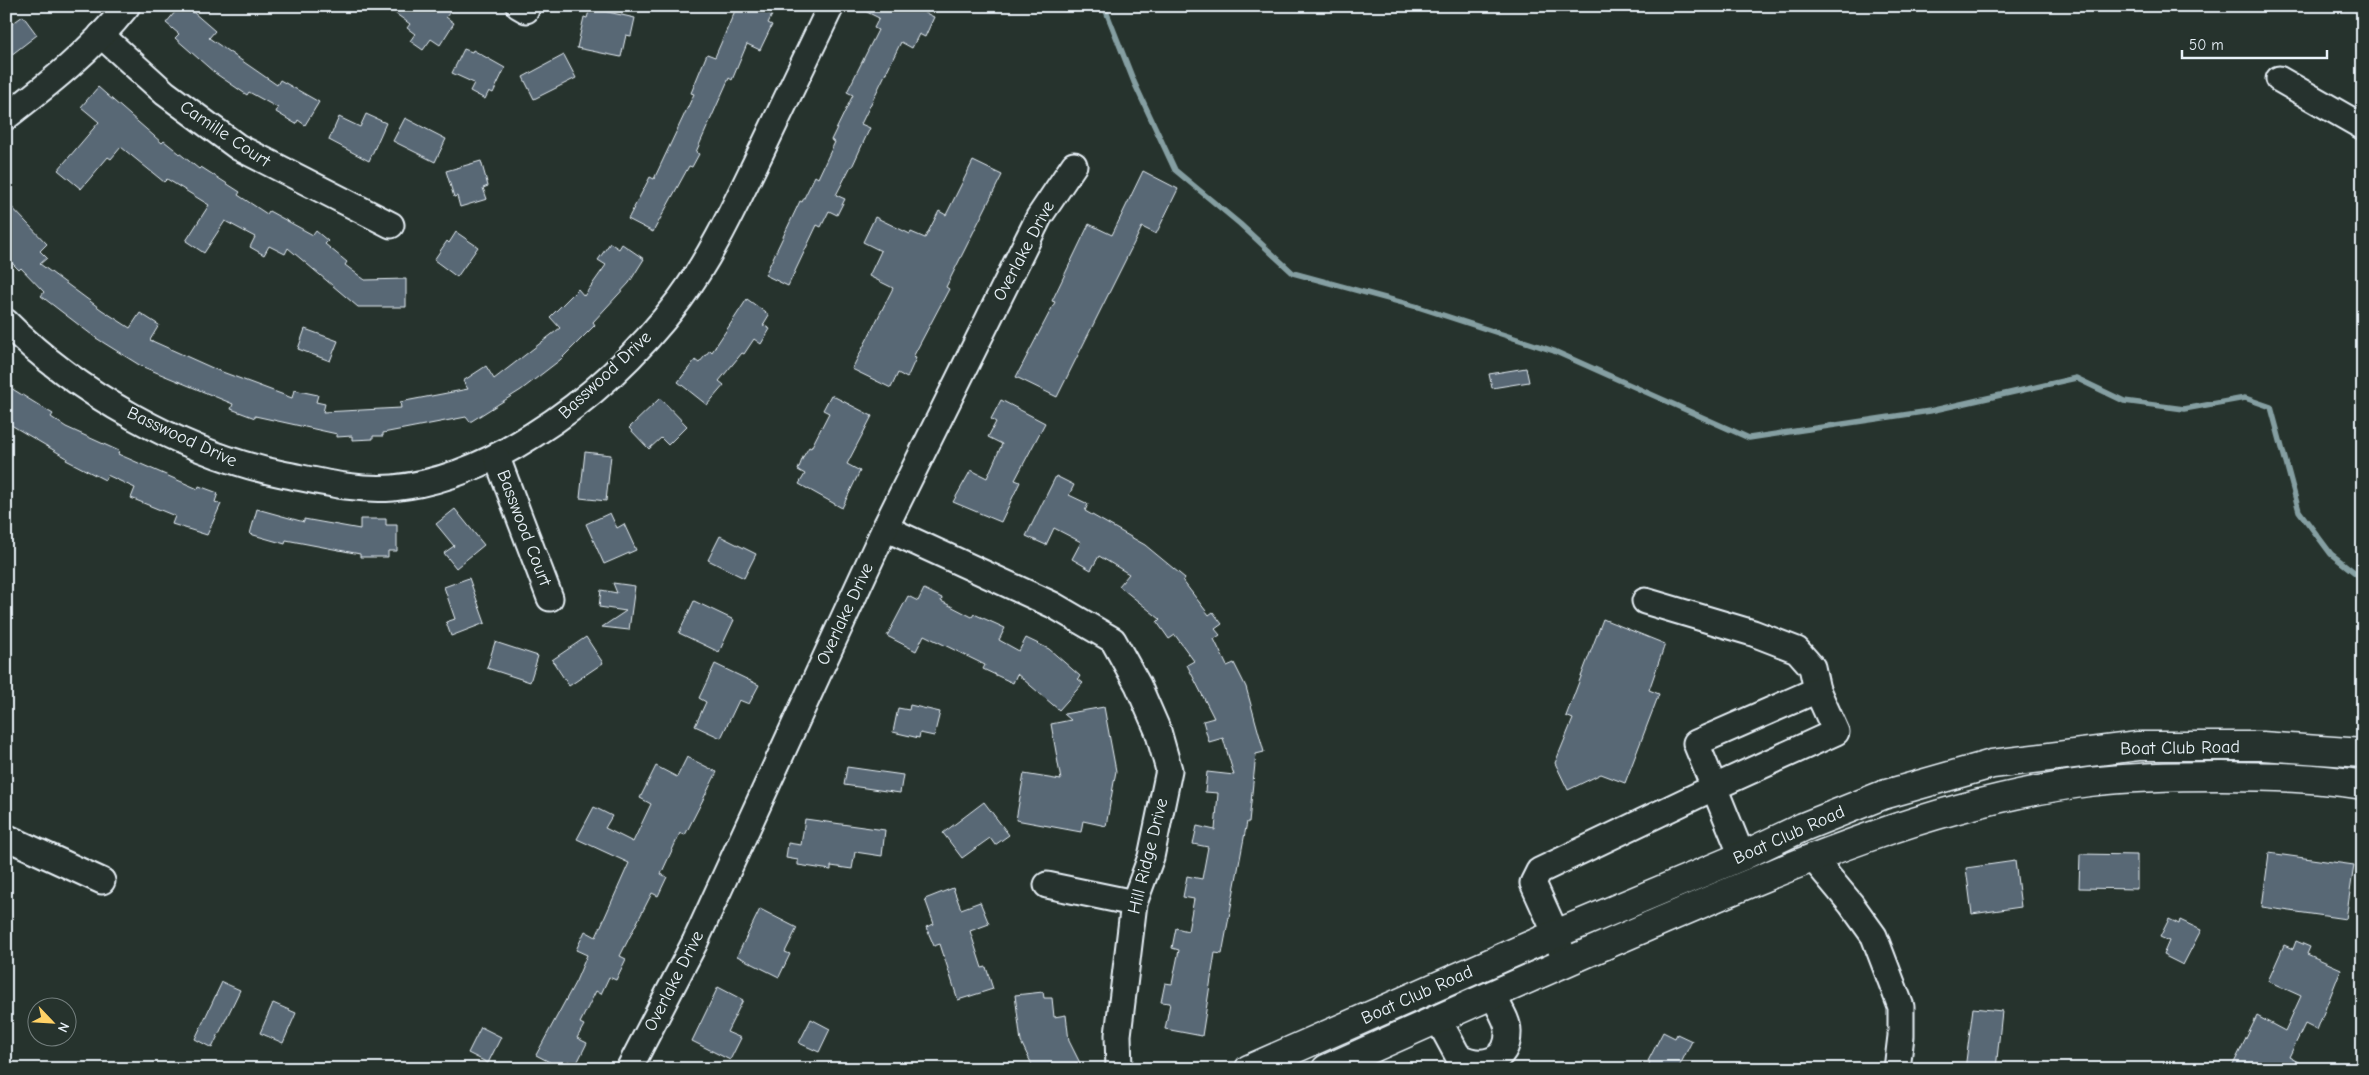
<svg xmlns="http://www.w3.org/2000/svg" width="2369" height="1075" viewBox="0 0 2369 1075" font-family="'Comic Neue',sans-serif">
<rect width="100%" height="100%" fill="#26332d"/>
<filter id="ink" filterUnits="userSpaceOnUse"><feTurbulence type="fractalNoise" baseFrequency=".02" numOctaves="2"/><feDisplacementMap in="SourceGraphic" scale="10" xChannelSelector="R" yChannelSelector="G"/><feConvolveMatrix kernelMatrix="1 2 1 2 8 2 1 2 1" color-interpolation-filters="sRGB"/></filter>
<g filter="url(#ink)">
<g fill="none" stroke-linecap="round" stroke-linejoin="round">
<!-- stream -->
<path stroke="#859fa2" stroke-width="5.5" d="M 1104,6 L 1134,82 L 1175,170 L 1240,224 L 1293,273 L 1418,307 L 1554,351 L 1749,438 L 1930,411 L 2076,378 L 2124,401 L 2184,409 L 2245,398 L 2271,407 L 2299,511 L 2331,554 L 2363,579"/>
</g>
<!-- building -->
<g fill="#586774" stroke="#e8f1f8">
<path d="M 180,6 L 186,6 L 215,31 L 209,38 L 277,85 L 280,80 L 319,102 L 305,125 L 298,120 L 296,124 L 276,112 L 278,108 L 249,92 L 247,95 L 215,73 L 175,38 L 179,34 L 166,23 Z"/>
<path d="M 385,6 L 442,6 L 450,12 L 446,17 L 454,23 L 440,45 L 431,39 L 423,50 L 410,41 L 415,34 L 407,28 L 410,24 Z"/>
<path d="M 737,6 L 752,6 L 772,15 L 768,23 L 772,25 L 760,50 L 747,44 L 732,80 L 729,78 L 696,152 L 699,154 L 692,167 L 689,166 L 653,232 L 628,219 L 650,177 L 654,179 L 694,94 L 691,93 L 707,54 L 715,57 Z"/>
<path d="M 855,6 L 911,6 L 934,17 L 925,37 L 919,34 L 912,48 L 901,42 L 861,124 L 870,128 L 852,167 L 851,166 L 836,195 L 845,199 L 837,215 L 829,211 L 821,227 L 817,225 L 788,286 L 765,275 L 800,201 L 802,202 L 815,176 L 818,178 L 835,142 L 831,140 L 853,95 L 847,92 L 878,30 L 874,28 L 879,18 Z"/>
<path d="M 590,8 L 635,18 L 631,36 L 626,35 L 621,57 L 577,48 L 584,17 L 587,18 Z"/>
<path d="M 23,16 L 37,35 L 6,59 L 6,28 Z"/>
<path d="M 464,49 L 472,52 L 473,50 L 505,68 L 493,93 L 489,91 L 485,99 L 470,91 L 474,83 L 452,73 Z"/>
<path d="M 564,55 L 576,78 L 534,99 L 523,77 Z"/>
<path d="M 98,87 L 162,143 L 164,141 L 199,169 L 201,167 L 240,192 L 238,195 L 267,214 L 269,211 L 313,235 L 316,231 L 328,241 L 325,244 L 347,262 L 345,265 L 365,280 L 406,279 L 406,307 L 358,307 L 288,248 L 285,254 L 269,246 L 264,255 L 250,247 L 255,237 L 225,221 L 204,253 L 186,241 L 209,205 L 167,179 L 164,182 L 121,147 L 111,159 L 108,157 L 81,189 L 58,170 L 99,122 L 81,107 Z"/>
<path d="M 366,114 L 386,123 L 369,161 L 329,140 L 339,117 L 360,127 Z"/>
<path d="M 405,118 L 446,139 L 435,162 L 393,141 Z"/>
<path d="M 481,161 L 488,186 L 483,188 L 487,199 L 460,207 L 457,196 L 454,197 L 446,171 Z"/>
<path d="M 973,161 L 1002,175 L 946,287 L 949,289 L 913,357 L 916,358 L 907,378 L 898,373 L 891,388 L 852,369 L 893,288 L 869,276 L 881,251 L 863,242 L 875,217 L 910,234 L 911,232 L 925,238 L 939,211 L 946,215 Z"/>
<path d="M 1143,171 L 1178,189 L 1156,234 L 1142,227 L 1057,397 L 1016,377 L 1055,302 L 1052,301 L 1089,224 L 1112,235 Z"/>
<path d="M 6,201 L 47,244 L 40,251 L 47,258 L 40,264 L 102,310 L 130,328 L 140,313 L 159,325 L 150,340 L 217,370 L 292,398 L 294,390 L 318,395 L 316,402 L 325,404 L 323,412 L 401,408 L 400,402 L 468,389 L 463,381 L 486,366 L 494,379 L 560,328 L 550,317 L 578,289 L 584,296 L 606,265 L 598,260 L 610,243 L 619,249 L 622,244 L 644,259 L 629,283 L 593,322 L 595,325 L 560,360 L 521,390 L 470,422 L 466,417 L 383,433 L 383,436 L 373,436 L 373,439 L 352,440 L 352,436 L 337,437 L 337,434 L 255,416 L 255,418 L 231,409 L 233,404 L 141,366 L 96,338 L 41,296 L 44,292 L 21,268 L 19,270 L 6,257 Z"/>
<path d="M 456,232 L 478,247 L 457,277 L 434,260 L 447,241 L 449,243 Z"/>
<path d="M 747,299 L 769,315 L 763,325 L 770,329 L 761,344 L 754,339 L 744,354 L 742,353 L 719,381 L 724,385 L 707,405 L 678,382 L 695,360 L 699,363 L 710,350 L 712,352 Z"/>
<path d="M 305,329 L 338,341 L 330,361 L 298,349 Z"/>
<path d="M 1526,368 L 1529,382 L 1492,388 L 1489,374 Z"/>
<path d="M 6,385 L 53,414 L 51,417 L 66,427 L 119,451 L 118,454 L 198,489 L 199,486 L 218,493 L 215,502 L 221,504 L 207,535 L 172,524 L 175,516 L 131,498 L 135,488 L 107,475 L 105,480 L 66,460 L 67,458 L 6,422 Z"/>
<path d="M 831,395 L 872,416 L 847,464 L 860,471 L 842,508 L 799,484 L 805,474 L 798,470 L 803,457 L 809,447 L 811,448 L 829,413 L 823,410 Z"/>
<path d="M 660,398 L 687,426 L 668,445 L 661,438 L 649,449 L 629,428 Z"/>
<path d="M 1001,400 L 1045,423 L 1015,480 L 1020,482 L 1001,522 L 953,502 L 971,470 L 987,478 L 1002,444 L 988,437 L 996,422 L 991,419 Z"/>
<path d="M 585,452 L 611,455 L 606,501 L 580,498 Z"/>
<path d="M 1056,476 L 1074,485 L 1069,495 L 1088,504 L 1085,511 L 1145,545 L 1185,578 L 1183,581 L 1209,615 L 1213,612 L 1222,624 L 1215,629 L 1220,635 L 1214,639 L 1227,666 L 1234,663 L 1246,687 L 1264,752 L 1256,754 L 1249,822 L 1247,822 L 1222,954 L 1215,953 L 1202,1036 L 1165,1029 L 1170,1003 L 1161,1002 L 1165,983 L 1172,984 L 1179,950 L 1172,948 L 1176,928 L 1188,931 L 1194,899 L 1183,897 L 1187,876 L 1202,879 L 1208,847 L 1193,844 L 1197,826 L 1215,830 L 1218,793 L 1205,792 L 1207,772 L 1234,775 L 1223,738 L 1209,742 L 1203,721 L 1214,718 L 1187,665 L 1194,661 L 1175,635 L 1169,639 L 1157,622 L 1160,619 L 1119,586 L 1129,574 L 1099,556 L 1091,570 L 1072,559 L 1081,542 L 1054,528 L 1046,545 L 1026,536 Z"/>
<path d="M 257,509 L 304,522 L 304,519 L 360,529 L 360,519 L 386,519 L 386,525 L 397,525 L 397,551 L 388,551 L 388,557 L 360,557 L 360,554 L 286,540 L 285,544 L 250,534 Z"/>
<path d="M 455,509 L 484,545 L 456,568 L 444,553 L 454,546 L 436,524 Z"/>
<path d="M 610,513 L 617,528 L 624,524 L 636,550 L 604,564 L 586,524 Z"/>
<path d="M 720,536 L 756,554 L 744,578 L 708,560 Z"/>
<path d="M 469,578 L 485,623 L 451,636 L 446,622 L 455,619 L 444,587 Z"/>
<path d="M 613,583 L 635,586 L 629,630 L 602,627 L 626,611 L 599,607 L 601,590 L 617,593 Z"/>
<path d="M 924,589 L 942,598 L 941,601 L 972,617 L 974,614 L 1005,628 L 999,640 L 1019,651 L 1026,638 L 1049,649 L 1080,676 L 1078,679 L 1083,683 L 1059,710 L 1017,674 L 1013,683 L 983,669 L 985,665 L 924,635 L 916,651 L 887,636 L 908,596 L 918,601 Z"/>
<path d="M 694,601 L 734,620 L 719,652 L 679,633 Z"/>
<path d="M 1603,619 L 1665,644 L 1649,690 L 1659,694 L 1625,783 L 1601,774 L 1568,790 L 1555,763 L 1573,719 L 1566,716 Z"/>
<path d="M 586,637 L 603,663 L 569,686 L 552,660 Z"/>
<path d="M 495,642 L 538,656 L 530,682 L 487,668 Z"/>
<path d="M 715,664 L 759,685 L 749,704 L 739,700 L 721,738 L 695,726 L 706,702 L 699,698 Z"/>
<path d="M 910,705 L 940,712 L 934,736 L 920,733 L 919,738 L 893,732 L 898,708 L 909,710 Z"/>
<path d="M 1104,707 L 1116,771 L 1106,826 L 1083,821 L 1081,832 L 1016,820 L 1024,774 L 1061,780 L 1051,724 L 1071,720 L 1064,714 Z"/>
<path d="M 687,757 L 717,772 L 685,835 L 680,833 L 661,874 L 667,877 L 658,896 L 652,893 L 620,956 L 626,959 L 616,980 L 609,977 L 601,994 L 596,991 L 580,1023 L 584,1025 L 577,1038 L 587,1043 L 576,1065 L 568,1061 L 563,1069 L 536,1055 L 576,981 L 587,955 L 576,950 L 585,931 L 596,937 L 629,863 L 577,839 L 594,807 L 612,816 L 605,828 L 633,842 L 651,804 L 640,798 L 656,766 L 677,777 Z"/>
<path d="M 847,767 L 903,775 L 900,793 L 844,785 Z"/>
<path d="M 984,802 L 1009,835 L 995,845 L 990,838 L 962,858 L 943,833 Z"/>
<path d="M 805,819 L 885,830 L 882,856 L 855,852 L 852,869 L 831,866 L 831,870 L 798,865 L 798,860 L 786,858 L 788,843 L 801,845 Z"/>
<path d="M 2269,853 L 2354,865 L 2346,919 L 2262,907 Z"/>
<path d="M 2080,854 L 2137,855 L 2137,889 L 2079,888 Z"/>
<path d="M 2015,861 L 2021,907 L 1972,914 L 1966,868 Z"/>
<path d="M 953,888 L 961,909 L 980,902 L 989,924 L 970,931 L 982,968 L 986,967 L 993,989 L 958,1000 L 940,944 L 934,946 L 926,927 L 934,924 L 925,899 Z"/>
<path d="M 760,909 L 797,928 L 785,952 L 790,954 L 779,977 L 737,956 Z"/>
<path d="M 2169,919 L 2179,924 L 2180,920 L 2201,930 L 2183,965 L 2163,955 L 2169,941 L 2160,937 Z"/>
<path d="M 2296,941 L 2310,947 L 2307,954 L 2341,969 L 2317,1030 L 2305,1024 L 2289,1057 L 2311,1069 L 2231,1069 L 2257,1016 L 2285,1031 L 2301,996 L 2268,981 L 2284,945 L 2293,949 Z"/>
<path d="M 222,982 L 240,990 L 212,1048 L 195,1039 Z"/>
<path d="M 718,987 L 743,1000 L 727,1032 L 741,1038 L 730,1060 L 692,1041 Z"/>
<path d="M 1043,992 L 1044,998 L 1052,998 L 1054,1017 L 1066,1015 L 1069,1041 L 1080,1063 L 1068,1069 L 1034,1069 L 1021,1042 L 1015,995 Z"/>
<path d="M 273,1003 L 296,1013 L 283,1043 L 260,1033 Z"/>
<path d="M 1973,1008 L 2002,1011 L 1996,1069 L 1965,1069 Z"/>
<path d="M 811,1019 L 830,1029 L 819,1052 L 799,1043 Z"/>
<path d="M 481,1027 L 501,1037 L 488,1063 L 468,1053 Z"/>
<path d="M 1663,1032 L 1675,1038 L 1677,1034 L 1692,1041 L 1678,1069 L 1647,1069 L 1650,1062 L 1648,1061 Z"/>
</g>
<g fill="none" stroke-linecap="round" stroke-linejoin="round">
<defs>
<g id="minor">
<path d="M 519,6 L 526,10"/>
<path d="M 101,35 L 165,93 L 238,147 L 391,225"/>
<path d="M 2279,79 L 2363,127"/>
<path d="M 6,117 C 49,84 93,49 127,6"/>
<path d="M 6,322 C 76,393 185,454 282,474 C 318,481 355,491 393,488 C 443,483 491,462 533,435 C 589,400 640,352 680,299 C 713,254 736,203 761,152 C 784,103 808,55 831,6"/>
<path d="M 497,458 L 550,598"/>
<path d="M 885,528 L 1053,605 L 1113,640 L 1138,685 L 1158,731 L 1169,770 L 1151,857 L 1134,903 L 1118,1035 L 1119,1069"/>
<path d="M 1645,601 L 1753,633 L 1797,650 L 1812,667 L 1817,690"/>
<path d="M 6,837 L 102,881"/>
<path d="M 1812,857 L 1851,904 L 1874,936 L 1901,1007 L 1901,1036 L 1897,1069"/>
<path d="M 1047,885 L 1134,903"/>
<path d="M 1565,963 L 1556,934 L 1533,883 L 1539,871 L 1715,787 L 1836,732 L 1817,690 L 1696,743 L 1742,856"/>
<path d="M 1438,1019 L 1458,1056 C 1481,1068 1509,1063 1508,1031 C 1508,1020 1497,1005 1493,995"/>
<path d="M 629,1069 L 695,942 L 885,528 L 1039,217 L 1074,165"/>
</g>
<g id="major">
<path d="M 1249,1069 L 1556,934 L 1742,856 L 1803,827 L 1883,795 L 1992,764 L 2138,746 L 2262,746 L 2363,753"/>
<path d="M 1326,1069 C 1433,1021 1540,973 1647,927 C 1789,866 1934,802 2089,782 C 2132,777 2177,776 2221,776 C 2268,776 2316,777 2363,785"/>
</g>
</defs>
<!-- minor casing -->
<use href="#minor" stroke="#e8f1f8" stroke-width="29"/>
<!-- major casing -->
<use href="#major" stroke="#e8f1f8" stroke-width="31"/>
<!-- minor -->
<use href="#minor" stroke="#26332d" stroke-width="25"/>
<!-- major -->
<use href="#major" stroke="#26332d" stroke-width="28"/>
</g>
</g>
<g text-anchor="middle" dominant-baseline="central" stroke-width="4" stroke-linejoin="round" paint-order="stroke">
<!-- street labels -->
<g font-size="18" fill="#e8f1f8" stroke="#26332d">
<text transform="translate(225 134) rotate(34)">Camille Court</text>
<text transform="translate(1024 251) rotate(-62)">Overlake Drive</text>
<text transform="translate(605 375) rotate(-43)">Basswood Drive</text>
<text transform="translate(182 437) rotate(25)">Basswood Drive</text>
<text transform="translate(524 528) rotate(69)">Basswood Court</text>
<text transform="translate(845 614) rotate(-65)">Overlake Drive</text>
<text transform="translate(2180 748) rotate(-1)">Boat Club Road</text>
<text transform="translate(1789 835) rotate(-24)">Boat Club Road</text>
<text transform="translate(1148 856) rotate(-76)">Hill Ridge Drive</text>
<text transform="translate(674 981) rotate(-63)">Overlake Drive</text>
<text transform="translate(1417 995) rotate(-24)">Boat Club Road</text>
</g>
</g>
<!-- margin -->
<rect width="2369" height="1075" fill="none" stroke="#26332d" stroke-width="25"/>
<rect x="12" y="12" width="2344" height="1050" fill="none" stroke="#e8f1f8" stroke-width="2" filter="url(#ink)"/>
<!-- north arrow -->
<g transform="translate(52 1022) rotate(115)"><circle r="24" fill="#26332d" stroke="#747f7e"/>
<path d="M0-4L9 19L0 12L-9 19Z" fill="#ffd166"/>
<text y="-8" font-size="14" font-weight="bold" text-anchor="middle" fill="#e8f1f8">N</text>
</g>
<!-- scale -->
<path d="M2182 50v8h145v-8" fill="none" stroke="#e8f1f8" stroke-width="2.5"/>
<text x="2189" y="50" font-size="15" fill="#e8f1f8" stroke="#26332d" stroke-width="4" paint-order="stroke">50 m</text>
</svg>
